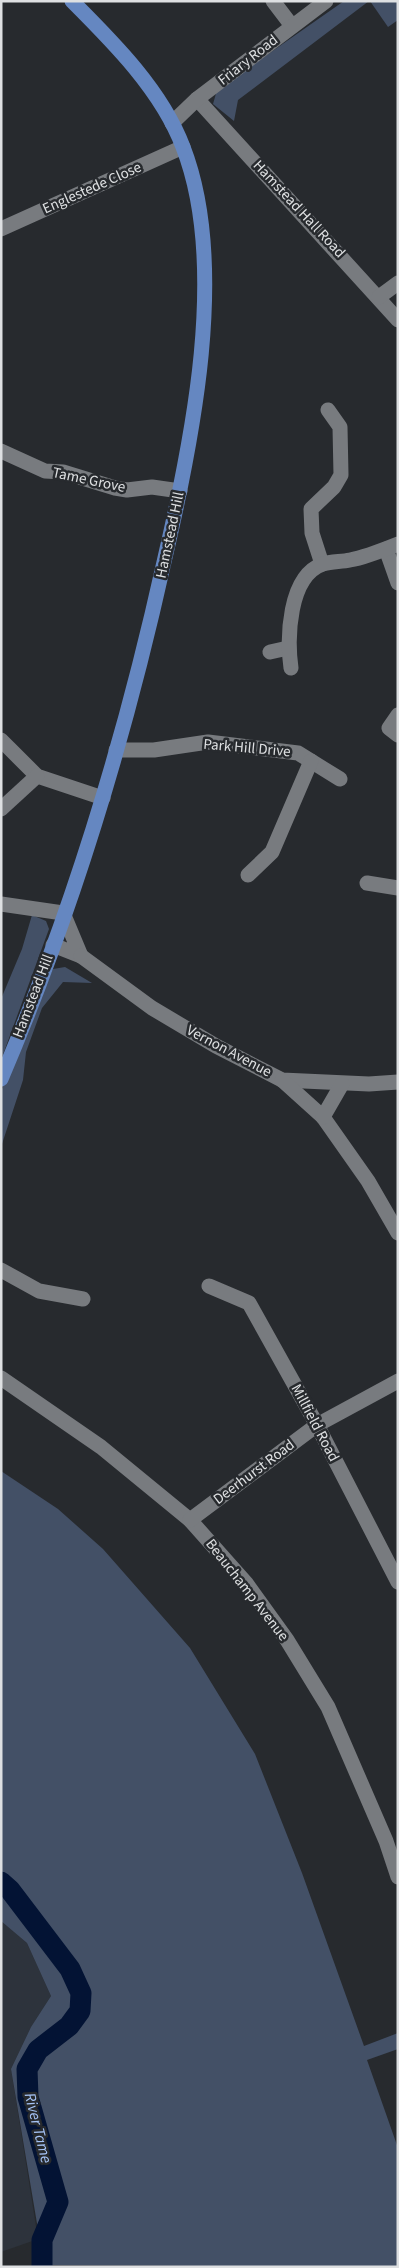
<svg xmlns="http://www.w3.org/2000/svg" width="399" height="2268" viewBox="0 0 399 2268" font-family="'Source Sans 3',sans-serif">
<rect width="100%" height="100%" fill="#272a2e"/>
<!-- built -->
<path fill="#2d333c" d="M 1,1921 L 27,1943 L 51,1996 L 31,2027 L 11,2069 L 38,2239 L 1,2252 Z"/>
<!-- green -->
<g fill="#435066">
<path d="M 344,1 L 369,1 L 238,100 L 234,121 L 213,104 L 217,90 Z"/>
<path d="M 370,1 L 398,1 L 398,20 L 388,27 Z"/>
<path d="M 32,915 L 46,921 L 49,929 L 1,1060 L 1,999 L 22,949 Z"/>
<path d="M 65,967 L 92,983 L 63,982 L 42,1008 L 26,1052 L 23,1080 L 1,1147 L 2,1089 L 53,969 Z"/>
<path d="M 1,1471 L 58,1509 L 103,1549 L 190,1648 L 255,1754 L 302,1873 L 364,2046 L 398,2033 L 398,2049 L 367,2060 L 398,2148 L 397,2267 L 44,2265 L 11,2069 L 31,2027 L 51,1996 L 27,1943 L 1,1921 Z"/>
</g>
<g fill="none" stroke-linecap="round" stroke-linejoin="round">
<!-- river -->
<path stroke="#031334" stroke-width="21" d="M 1,1882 L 10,1890 L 70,1969 L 81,1993 L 80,2011 L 69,2026 L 38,2050 L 27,2069 L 28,2097 L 58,2202 L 42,2240 L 42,2267"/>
<!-- minor -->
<g stroke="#787b7f" stroke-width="15">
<path d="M 273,1 L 292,26"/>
<path d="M 197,99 L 398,320"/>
<path d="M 172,123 L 197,99 L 326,1"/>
<path d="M 1,229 L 183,147"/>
<path d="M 379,297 L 398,283"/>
<path d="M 1,451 L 45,471 L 63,472 L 115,488 L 127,490 L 152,487 L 180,491"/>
<path d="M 386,549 L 398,583"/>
<path d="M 322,564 L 312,533 L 311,509 L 334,487 L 341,475 L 340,427 L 328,410"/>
<path d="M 270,652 L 288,648"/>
<path d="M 291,668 C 287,639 288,576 323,564 C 331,561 341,562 350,560 C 366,557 383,550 398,544"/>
<path d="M 398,715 L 389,728 L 398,735"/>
<path d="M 1,740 L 37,776 L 103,798"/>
<path d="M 116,750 L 154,750 L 208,742 L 298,753 L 340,779"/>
<path d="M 1,809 L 37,776"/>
<path d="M 248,875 L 272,852 L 311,761"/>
<path d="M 367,883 L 398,888"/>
<path d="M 1,904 L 63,913 L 81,956 L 53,945"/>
<path d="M 81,956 L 152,1008 L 216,1046 L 282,1080 L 369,1084 L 398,1082"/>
<path d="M 282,1080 L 323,1117 L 368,1181 L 398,1233"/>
<path d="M 323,1117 L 342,1084"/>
<path d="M 1,1270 L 39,1291 L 83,1299"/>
<path d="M 209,1286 L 249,1303 L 317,1425 L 398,1582"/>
<path d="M 1,1378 L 101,1447 L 190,1520 L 246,1583 L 287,1640 L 328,1707 L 386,1841 L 398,1877"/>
<path d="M 190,1520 L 317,1425 L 398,1381"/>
</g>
<!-- major -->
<path stroke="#6587c1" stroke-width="15" d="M 1,1079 C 72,913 125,738 164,562 C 192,442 229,265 183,147 C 162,91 114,43 72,1"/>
</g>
<g text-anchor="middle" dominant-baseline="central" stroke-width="5" stroke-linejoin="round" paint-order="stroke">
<!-- street labels -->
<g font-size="15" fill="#dee0e2" stroke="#272a2e">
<text transform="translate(248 60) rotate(-38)">Friary Road</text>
<text transform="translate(92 188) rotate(-24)">Englestede Close</text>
<text transform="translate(299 209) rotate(47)">Hamstead Hall Road</text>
<text transform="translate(89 480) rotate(12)">Tame Grove</text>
<text transform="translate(170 535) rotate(-78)">Hamstead Hill</text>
<text transform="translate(247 748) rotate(5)">Park Hill Drive</text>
<text transform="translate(33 996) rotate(-69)">Hamstead Hill</text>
<text transform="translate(229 1051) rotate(28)">Vernon Avenue</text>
<text transform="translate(315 1423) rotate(62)">Millfield Road</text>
<text transform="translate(254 1472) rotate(-37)">Deerhurst Road</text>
<text transform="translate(247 1590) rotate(52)">Beauchamp Avenue</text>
</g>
<!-- water labels -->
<g font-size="16" font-style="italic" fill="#a5c3f6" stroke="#272a2e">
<text transform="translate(38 2128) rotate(76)">River Tame</text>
</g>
</g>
<!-- border -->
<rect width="399" height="2268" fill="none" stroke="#dee0e2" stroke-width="5"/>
</svg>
